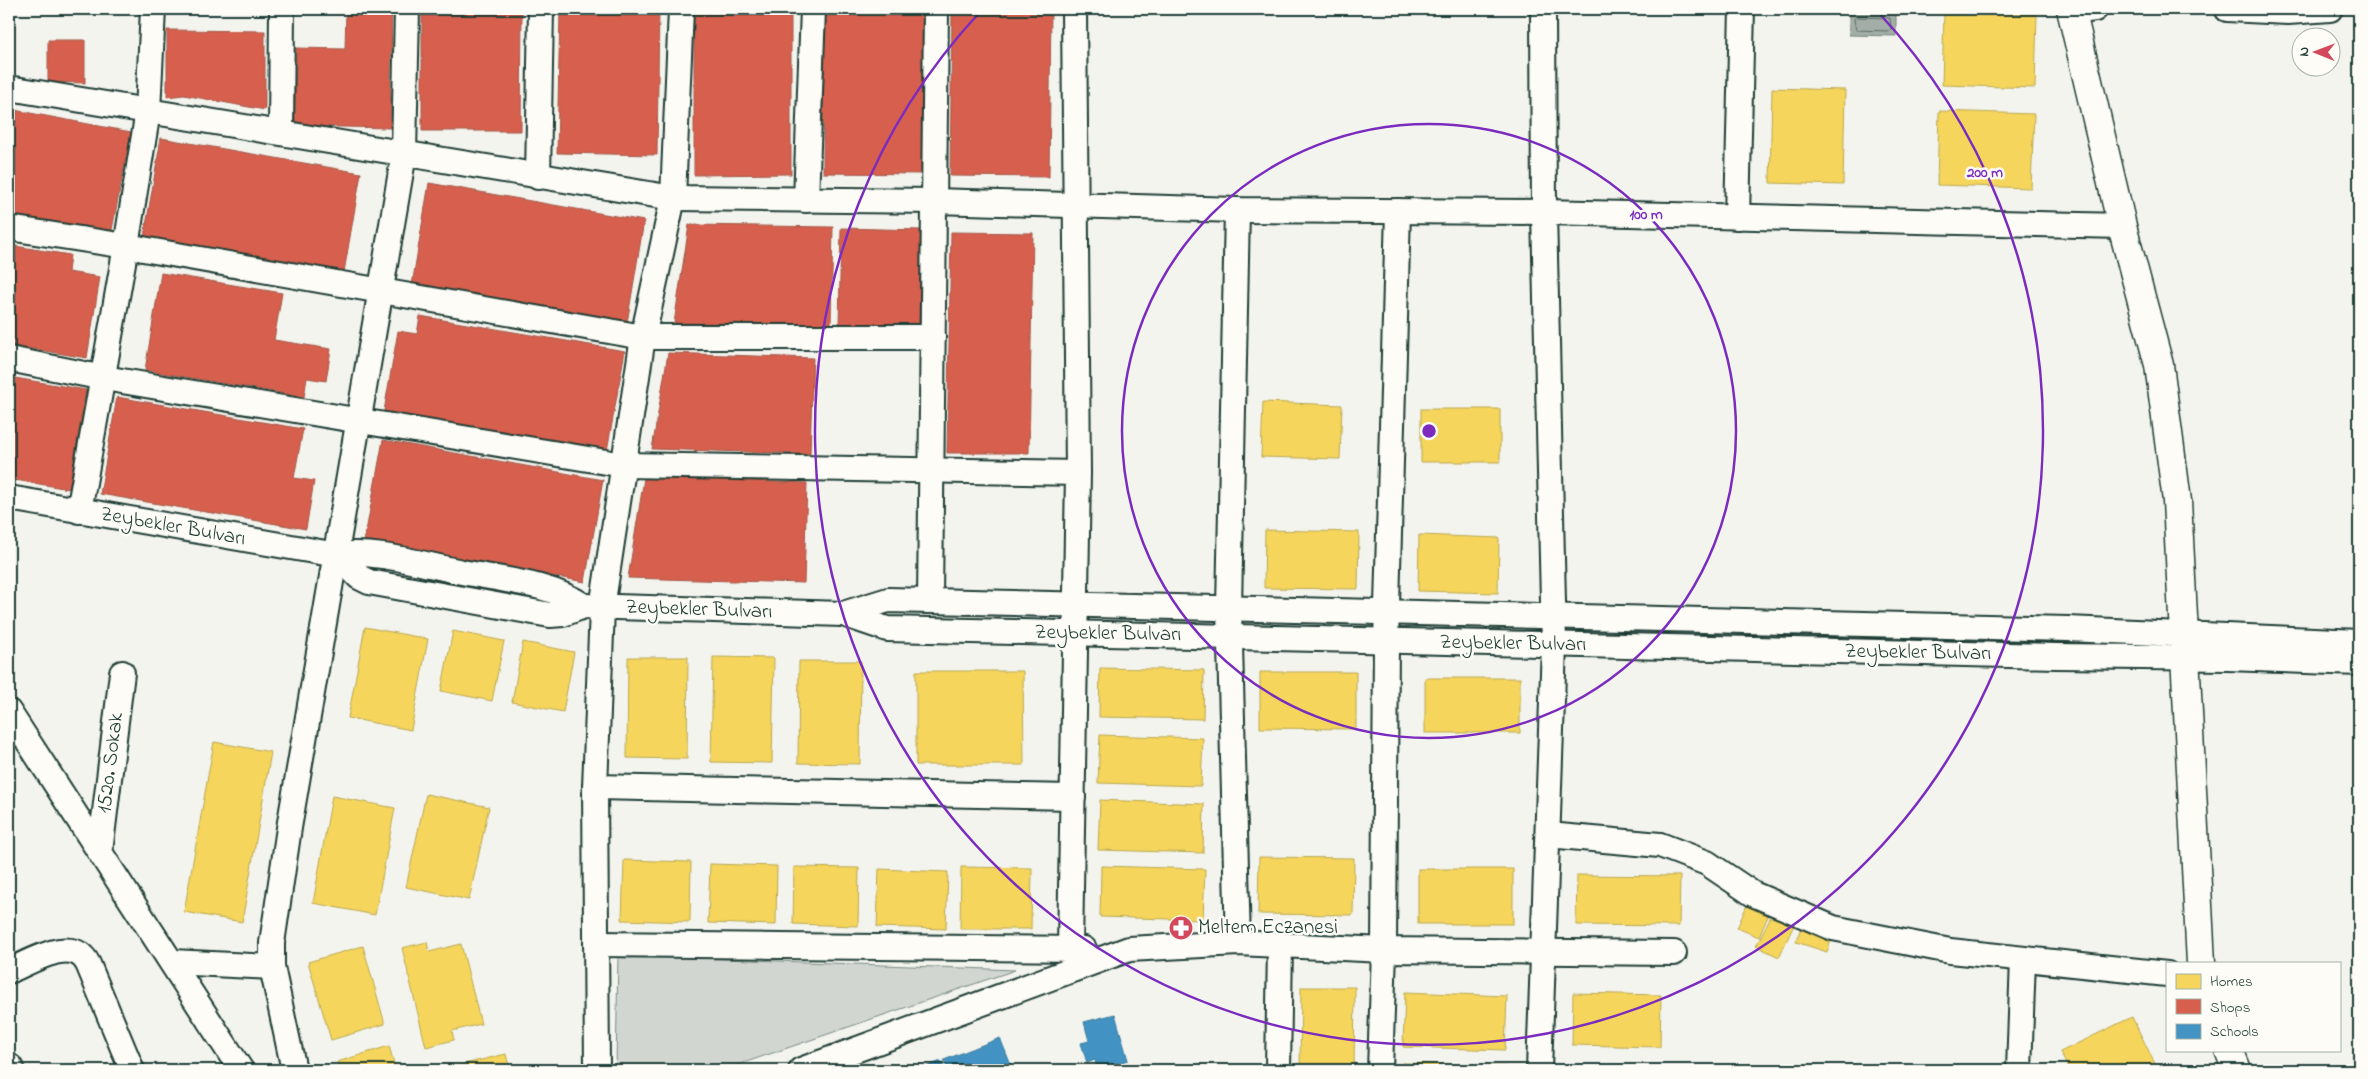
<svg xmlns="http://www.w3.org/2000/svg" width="2368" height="1079" viewBox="0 0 2368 1079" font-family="'Indie Flower',sans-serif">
<rect width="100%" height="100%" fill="#f4f4ef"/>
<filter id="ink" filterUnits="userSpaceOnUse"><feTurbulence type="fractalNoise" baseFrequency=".02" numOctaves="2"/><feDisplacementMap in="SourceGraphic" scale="10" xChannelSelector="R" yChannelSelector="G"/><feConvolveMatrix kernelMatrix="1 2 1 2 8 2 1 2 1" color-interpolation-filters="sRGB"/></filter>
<g filter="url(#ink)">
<!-- green -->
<path fill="#d1d6d1" stroke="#788a82" d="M 618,955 L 1015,970 L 723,1070 L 616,1070 Z"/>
<!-- water -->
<path fill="#a3aea7" stroke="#6e8179" d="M 1849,12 L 1896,12 L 1896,36 L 1849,35 Z"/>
<!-- homes -->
<g fill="#f6d55c" stroke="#b6a750">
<path d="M 1944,12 L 2037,14 L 2035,88 L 1942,85 Z"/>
<path d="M 1772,88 L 1845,90 L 1843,185 L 1770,183 Z"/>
<path d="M 1939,111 L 2034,114 L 2031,188 L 1937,185 Z"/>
<path d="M 1263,402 L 1342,405 L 1340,459 L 1261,457 Z"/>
<rect x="1421" y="409" width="79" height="53"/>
<path d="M 1265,530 L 1359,532 L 1358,589 L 1264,588 Z"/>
<path d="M 1419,535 L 1499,538 L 1498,593 L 1418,591 Z"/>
<path d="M 365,627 L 428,639 L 411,730 L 348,718 Z"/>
<path d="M 453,631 L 504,641 L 492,701 L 441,691 Z"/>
<path d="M 523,642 L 574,652 L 563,712 L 512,702 Z"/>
<path d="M 628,657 L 688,657 L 687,759 L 627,758 Z"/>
<path d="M 713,657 L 774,658 L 772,763 L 711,762 Z"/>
<path d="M 799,661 L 861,661 L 860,764 L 798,763 Z"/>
<path d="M 1100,668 L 1204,670 L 1203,719 L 1099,717 Z"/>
<path d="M 916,671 L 1023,671 L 1024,765 L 916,765 Z"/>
<path d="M 1260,672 L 1356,672 L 1356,729 L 1260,728 Z"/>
<rect x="1425" y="678" width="95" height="55"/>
<path d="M 1100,735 L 1203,738 L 1201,786 L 1098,783 Z"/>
<path d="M 214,742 L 271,752 L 242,922 L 184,912 Z"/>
<path d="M 426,794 L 489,807 L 469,900 L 406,887 Z"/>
<path d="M 332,796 L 395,808 L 375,915 L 313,903 Z"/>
<path d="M 1100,800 L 1204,804 L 1203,853 L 1098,850 Z"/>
<path d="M 1259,857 L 1354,858 L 1353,915 L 1258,914 Z"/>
<path d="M 624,860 L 691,862 L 690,922 L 622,920 Z"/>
<path d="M 710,864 L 777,866 L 776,925 L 708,923 Z"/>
<path d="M 1101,866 L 1205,869 L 1203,920 L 1100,917 Z"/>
<path d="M 794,867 L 859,868 L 858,926 L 793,924 Z"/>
<path d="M 961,867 L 1032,868 L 1031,929 L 960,929 Z"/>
<path d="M 879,869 L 948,872 L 946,929 L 877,927 Z"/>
<rect x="1418" y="869" width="95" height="55"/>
<path d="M 1577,875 L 1680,876 L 1679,926 L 1576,925 Z"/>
<path d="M 1747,905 L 1769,914 L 1759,937 L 1737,928 Z"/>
<path d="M 1772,914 L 1794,925 L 1779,957 L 1756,946 Z"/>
<path d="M 1801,927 L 1832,937 L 1827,952 L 1796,942 Z"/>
<path d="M 427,942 L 429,952 L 461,944 L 481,1024 L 452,1031 L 454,1040 L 426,1047 L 402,948 Z"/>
<path d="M 363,946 L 385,1024 L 331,1040 L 308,962 Z"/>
<path d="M 1301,987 L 1355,987 L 1354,1070 L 1300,1070 Z"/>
<path d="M 1405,992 L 1507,996 L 1505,1050 L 1403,1047 Z"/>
<path d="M 1573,993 L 1661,995 L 1660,1047 L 1572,1045 Z"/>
<path d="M 2132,1017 L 2158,1070 L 2069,1070 L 2060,1052 Z"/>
<path d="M 389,1046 L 396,1070 L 340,1070 L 337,1062 Z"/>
<path d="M 506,1054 L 510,1070 L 439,1070 Z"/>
<path d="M 1402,1063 L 1506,1067 L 1506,1070 L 1402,1070 Z"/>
</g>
<!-- shops -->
<g fill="#d6604d" stroke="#9f5646">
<path d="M 346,9 L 392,9 L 390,128 L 295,126 L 296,48 L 345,49 Z"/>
<path d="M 422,9 L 522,9 L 521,131 L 422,131 Z"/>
<path d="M 560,9 L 659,9 L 657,155 L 557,153 Z"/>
<path d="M 694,9 L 791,9 L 791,174 L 694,175 Z"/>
<path d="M 824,9 L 923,9 L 922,174 L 823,173 Z"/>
<path d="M 952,9 L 1051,9 L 1049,177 L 950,176 Z"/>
<path d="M 167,30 L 265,31 L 265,110 L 184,95 L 167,97 Z"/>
<path d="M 48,40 L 85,40 L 85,83 L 48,82 Z"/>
<path d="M 9,109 L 131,132 L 111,235 L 9,216 Z"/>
<path d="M 161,138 L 361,173 L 344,272 L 144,237 Z"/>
<path d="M 429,183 L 644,221 L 627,323 L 412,285 Z"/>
<path d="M 689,225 L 833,227 L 831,324 L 674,323 Z"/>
<path d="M 841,228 L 921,230 L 919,327 L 839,325 Z"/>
<path d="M 951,232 L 1033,233 L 1029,453 L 947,453 Z"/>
<path d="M 9,245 L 70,255 L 68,272 L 100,277 L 87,358 L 9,345 Z"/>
<path d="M 161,273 L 282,293 L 274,340 L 331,349 L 326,381 L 307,378 L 304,397 L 145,370 Z"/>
<path d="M 420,316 L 625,351 L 607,451 L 384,411 L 398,331 L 417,334 Z"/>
<path d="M 668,353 L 813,358 L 810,454 L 652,449 Z"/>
<path d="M 9,377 L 86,390 L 69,489 L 9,479 Z"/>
<path d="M 117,397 L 303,429 L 294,478 L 314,481 L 306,529 L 100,494 Z"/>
<path d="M 383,440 L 603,480 L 585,582 L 364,542 Z"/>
<path d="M 644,478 L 807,483 L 804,583 L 628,578 Z"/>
</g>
<!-- schools -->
<g fill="#4393c3" stroke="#387998">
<path d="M 1115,1014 L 1128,1060 L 1097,1069 L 1095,1060 L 1087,1063 L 1081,1043 L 1089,1041 L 1084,1022 Z"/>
<path d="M 1000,1038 L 1013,1070 L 948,1070 L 944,1060 Z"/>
<path d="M 941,1061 L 945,1070 L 918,1070 Z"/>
</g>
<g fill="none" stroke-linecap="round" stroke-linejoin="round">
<!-- shore -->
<path stroke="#546a62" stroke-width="1" d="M 1856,17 L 1890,18 L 1891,29 L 1889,31 L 1856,30 L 1854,19 Z"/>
<defs>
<g id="minor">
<path d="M 2227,9 L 2288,12 L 2330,9"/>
<path d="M 2072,12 L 2095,9"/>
<path d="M 9,88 L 673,198 L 935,201 L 1237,210 L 1544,212 L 2122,226"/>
<path d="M 281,132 L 282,9"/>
<path d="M 538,177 L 541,9"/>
<path d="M 806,200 L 813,9"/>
<path d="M 1237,210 L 1229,608 L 1238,943"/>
<path d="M 1737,217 L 1742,9"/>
<path d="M 9,228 L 126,246 L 643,337 L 933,337"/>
<path d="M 9,359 L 104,378 L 624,465 L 1078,473"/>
<path d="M 9,498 L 337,555 C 378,550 421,564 462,572 C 502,580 550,583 584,606"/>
<path d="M 79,511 L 126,246 L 148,111 L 153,9"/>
<path d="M 337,555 L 359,577 L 369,582 L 550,615 L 563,614 L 584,606 L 843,614 L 887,629 L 2056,656 L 2228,658 L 2359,663"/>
<path d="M 930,601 L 936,9"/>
<path d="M 843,614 L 888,600 L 2068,629 L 2359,642"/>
<path d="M 9,712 L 241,1070"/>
<path d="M 595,787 L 1073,797"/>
<path d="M 1548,835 L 1660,845 L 1707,863 L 1753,894 L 1833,928 L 1950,951 L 2167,974"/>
<path d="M 100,852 L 122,673"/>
<path d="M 596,944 L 1084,949"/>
<path d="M 1070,949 L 1078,473 L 1074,9"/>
<path d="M 172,962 L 272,967"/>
<path d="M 9,971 C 31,962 73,934 88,964 L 132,1070"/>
<path d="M 294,1070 L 272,967 L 272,943 L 289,828 L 404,154 L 407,9"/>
<path d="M 597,1070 L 595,787 L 602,608 L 643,337 L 673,198 L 681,9"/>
<path d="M 801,1070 L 1129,949 L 1238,943 L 1384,950 L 1674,953"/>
<path d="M 1278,1070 L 1280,945"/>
<path d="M 1380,1070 L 1384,950 L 1386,641 L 1398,211"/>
<path d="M 1539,1070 L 1554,645 L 1544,212 L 1543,9"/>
<path d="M 2019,1070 L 2023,959"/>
</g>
<g id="major">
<path d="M 2071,9 L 2122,226 L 2159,365 L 2177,501 L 2201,963"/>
<path d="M 2229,1050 L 2237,1070"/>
</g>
<path id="highway" d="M 9,1068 L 10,1070"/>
</defs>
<!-- minor casing -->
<use href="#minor" stroke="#1f3d34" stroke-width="28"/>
<!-- major casing -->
<use href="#major" stroke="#1f3d34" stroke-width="31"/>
<!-- highway casing -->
<use href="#highway" stroke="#1f3d34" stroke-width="31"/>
<!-- minor -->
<use href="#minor" stroke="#fdfcf7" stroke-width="24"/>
<!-- major -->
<use href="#major" stroke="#fdfcf7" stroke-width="28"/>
<!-- highway -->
<use href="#highway" stroke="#fdfcf7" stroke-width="28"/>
</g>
</g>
<!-- distance rings -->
<g fill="none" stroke="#7b2cbf" stroke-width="2.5">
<circle cx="1429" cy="431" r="307"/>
<path d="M1878 12A614 614 0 1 1 980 12"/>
</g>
<!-- icons -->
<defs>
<symbol id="pharmacy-disc" viewBox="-11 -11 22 22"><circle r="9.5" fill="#d1495b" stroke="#fdfcf7"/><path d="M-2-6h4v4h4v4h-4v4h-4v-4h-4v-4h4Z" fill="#fff"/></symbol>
</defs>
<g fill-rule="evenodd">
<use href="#pharmacy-disc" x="1167" y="914" width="28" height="28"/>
</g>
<g text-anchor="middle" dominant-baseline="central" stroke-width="5" stroke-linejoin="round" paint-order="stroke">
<!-- street labels -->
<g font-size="21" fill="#1f3d34" stroke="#fdfcf7">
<text transform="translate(173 527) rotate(10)">Zeybekler Bulvarı</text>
<text transform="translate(699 610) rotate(2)">Zeybekler Bulvarı</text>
<text transform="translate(1108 634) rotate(1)">Zeybekler Bulvarı</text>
<text transform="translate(1513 644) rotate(1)">Zeybekler Bulvarı</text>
<text transform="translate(1918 653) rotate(1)">Zeybekler Bulvarı</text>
<text transform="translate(111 763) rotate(-83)">1520. Sokak</text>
</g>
<!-- poi labels -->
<g font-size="21" fill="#1f3d34" stroke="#fdfcf7" text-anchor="start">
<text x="1198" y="928">Meltem Eczanesi</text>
</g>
</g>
<circle cx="1429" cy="431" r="8" fill="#7b2cbf" stroke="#fdfcf7" stroke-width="2.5"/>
<g font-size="15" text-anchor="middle" font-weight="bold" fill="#7b2cbf" stroke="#fdfcf7" stroke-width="5" stroke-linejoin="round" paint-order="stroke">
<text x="1985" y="177">200 m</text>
<text x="1646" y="219">100 m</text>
</g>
<!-- margin -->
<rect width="2368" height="1079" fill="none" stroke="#fdfcf7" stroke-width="30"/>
<rect x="15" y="15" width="2338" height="1049" fill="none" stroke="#1f3d34" stroke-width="2" filter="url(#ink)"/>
<!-- legend -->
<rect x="2166" y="962" width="175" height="90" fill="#fdfcf7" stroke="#a4b0a9"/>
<rect x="2176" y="974" width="25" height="15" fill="#f6d55c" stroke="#a4b0a9"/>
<text x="2210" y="986" font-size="15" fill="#1f3d34">Homes</text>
<rect x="2176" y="999" width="25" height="15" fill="#d6604d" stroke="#a4b0a9"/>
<text x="2210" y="1012" font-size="15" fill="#1f3d34">Shops</text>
<rect x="2176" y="1024" width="25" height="15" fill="#4393c3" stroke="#a4b0a9"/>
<text x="2210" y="1036" font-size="15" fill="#1f3d34">Schools</text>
<!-- north arrow -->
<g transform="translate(2316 52) rotate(271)"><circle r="24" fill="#fdfcf7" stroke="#a4b0a9"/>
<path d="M0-4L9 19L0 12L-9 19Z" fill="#d1495b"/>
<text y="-8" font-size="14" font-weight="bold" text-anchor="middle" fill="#1f3d34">N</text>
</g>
</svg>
